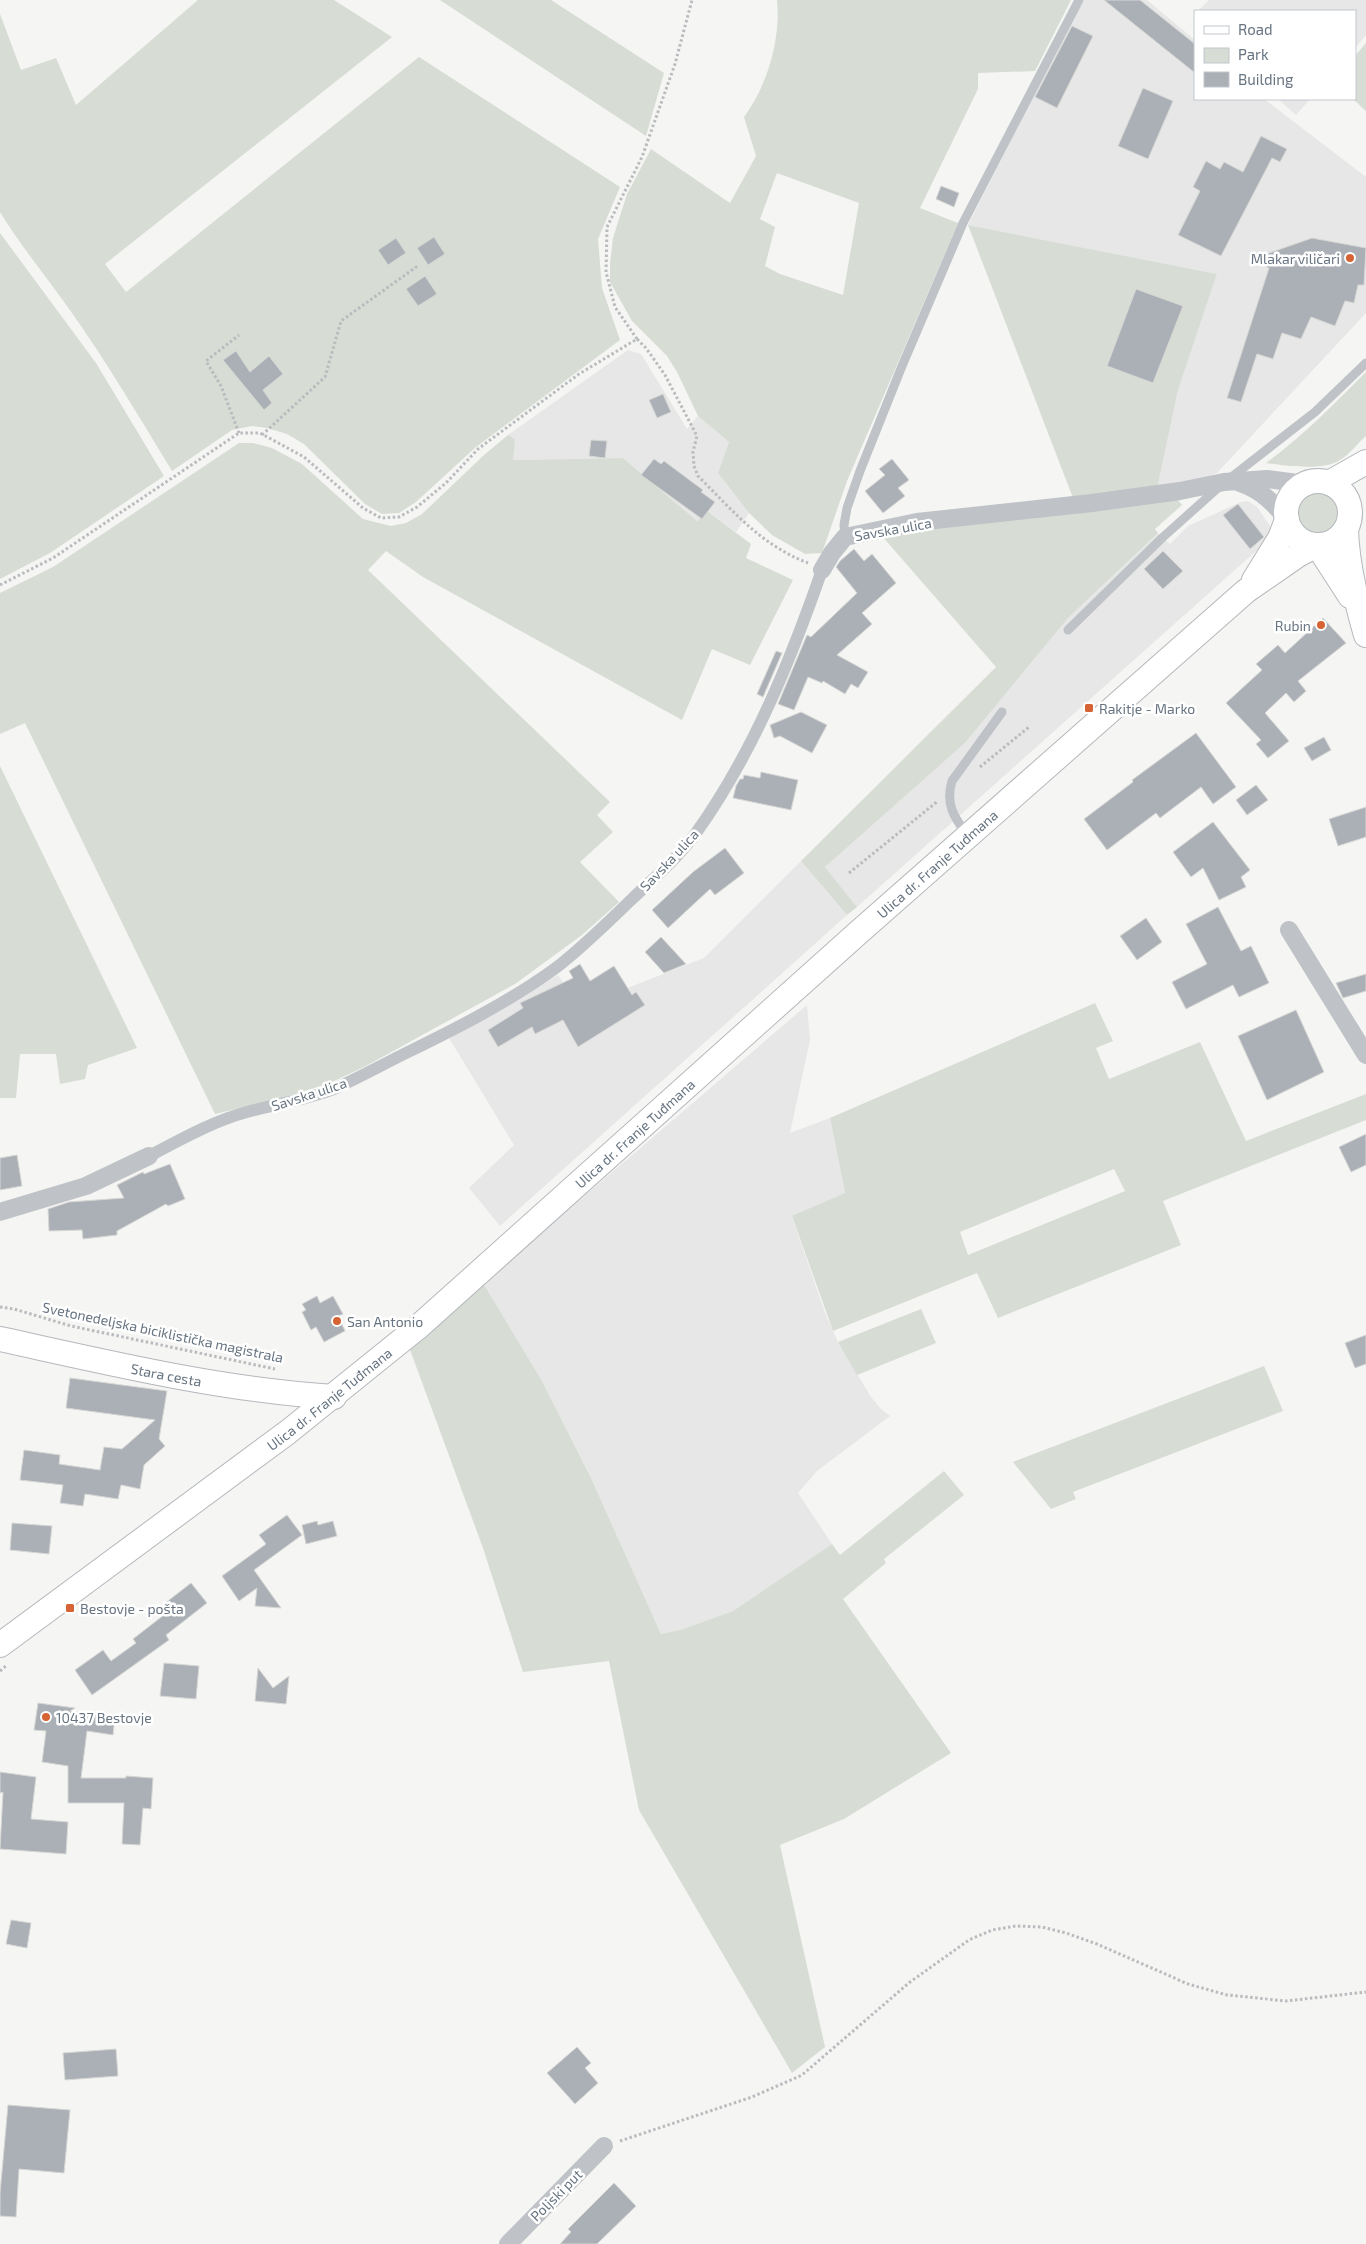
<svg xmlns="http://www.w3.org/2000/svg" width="1366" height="2244" viewBox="0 0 1366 2244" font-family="'Exo 2',sans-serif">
<rect width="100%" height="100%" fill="#f5f6f3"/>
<!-- built -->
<g fill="#e6e7e6">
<path d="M 1083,0 L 1147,0 L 1195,40 L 1195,99 L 1264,99 L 1366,177 L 1366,313 L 1217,473 L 1195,482 L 1157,489 L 1178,390 L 1217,274 L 968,225 Z"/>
<path d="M 1209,0 L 1366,0 L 1366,35 L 1355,48 L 1355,11 L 1198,11 Z"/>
<path d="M 1278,99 L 1310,99 L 1296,115 Z"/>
<path d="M 628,350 L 641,354 L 687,429 L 698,416 L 729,442 L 718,473 L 749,513 L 736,532 L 707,511 L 697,521 L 623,458 L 512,460 L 515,439 L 508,435 Z"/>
<path d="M 1248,501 L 1257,507 L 1272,529 L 1264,544 L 857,907 L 825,867 L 965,743 L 1068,618 L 1158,533 L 1170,544 L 1188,526 L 1241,502 Z"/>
<path d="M 801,861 L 847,915 L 500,1226 L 469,1188 L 514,1145 L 449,1038 L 558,975 L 579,1007 L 704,958 Z"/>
<path d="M 807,1005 L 810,1040 L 790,1133 L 830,1118 L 845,1193 L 792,1217 L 825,1313 L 838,1342 L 871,1397 L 881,1409 L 890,1416 L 817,1471 L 798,1493 L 832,1544 L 733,1611 L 680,1630 L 661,1634 L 591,1478 L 542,1381 L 483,1283 Z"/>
</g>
<!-- green -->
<g fill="#d7dcd4" fill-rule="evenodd">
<path d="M 198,0 L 334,0 L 392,37 L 105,264 L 126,292 L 419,57 L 620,187 L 598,239 L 602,288 L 620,340 L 476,447 L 416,502 L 399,513 L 382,514 L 365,504 L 304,444 L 287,434 L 267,428 L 252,426 L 232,430 L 172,471 C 138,415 105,359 67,306 C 45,275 20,245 0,212 L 0,14 L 21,70 L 56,58 L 76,105 Z"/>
<path d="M 440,0 L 551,0 L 664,73 L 646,136 Z"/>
<path d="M 777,0 L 1071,0 L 1035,71 L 978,73 L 978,89 L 920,208 L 958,223 L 847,481 L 822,553 L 805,554 L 772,535 L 749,513 L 718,473 L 729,442 L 698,416 L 677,372 L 667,356 L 632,321 L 610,282 L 610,264 L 613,238 L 627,194 L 651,149 L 730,203 L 756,156 L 744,117 C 767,86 781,40 777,0 ZM 777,173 L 859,203 L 843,295 L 780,274 L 765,266 L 775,227 L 760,219 Z"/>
<path d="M 1366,43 L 1366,111 L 1353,99 L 1355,99 L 1355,56 Z"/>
<path d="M 968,225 L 1217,274 L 1178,390 L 1157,489 L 1073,498 Z"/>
<path d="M 0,233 L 96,363 L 164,476 L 50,553 L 0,579 Z"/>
<path d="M 1366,372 L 1366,436 C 1358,443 1350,454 1340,460 C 1324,471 1285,466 1266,463 C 1303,436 1334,404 1366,372 Z"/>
<path d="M 508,435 L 515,439 L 513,460 L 623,458 L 697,521 L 707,511 L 751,544 L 746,558 L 793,580 L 750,665 L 712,649 L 682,720 L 423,577 L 386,551 L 368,570 L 610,802 L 597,815 L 613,832 L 580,862 L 619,902 L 582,935 L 515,984 L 366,1066 L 330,1083 L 286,1097 L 215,1114 L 25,723 L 0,734 L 0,593 L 53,567 L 239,443 L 253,443 L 272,448 L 302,464 L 363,519 L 391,526 L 406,523 L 422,514 L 484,455 Z"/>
<circle cx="1318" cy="514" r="21"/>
<path d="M 1176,498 L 1182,505 L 1155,529 L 1158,533 L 1068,618 L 965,743 L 825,867 L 857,907 L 847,915 L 801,861 L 996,667 L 882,536 L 919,528 Z"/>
<path d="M 0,766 L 137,1048 L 88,1065 L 85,1079 L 60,1084 L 56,1054 L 20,1054 L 16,1098 L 0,1098 Z"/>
<path d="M 1095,1003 L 1113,1041 L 1096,1048 L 1109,1079 L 1200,1042 L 1246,1141 L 1366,1094 L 1366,1120 L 1163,1201 L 1181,1245 L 998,1318 L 977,1273 L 833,1331 L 792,1216 L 845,1193 L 830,1118 ZM 1114,1169 L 1125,1191 L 968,1255 L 960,1232 Z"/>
<path d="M 483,1283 L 542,1381 L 591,1478 L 661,1634 L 680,1630 L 733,1611 L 832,1544 L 840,1555 L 944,1471 L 964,1495 L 884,1559 L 886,1563 L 843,1599 L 951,1753 L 844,1819 L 780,1845 L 825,2047 L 792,2073 L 639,1810 L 609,1661 L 523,1672 L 483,1548 L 409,1347 Z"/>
<path d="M 921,1309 L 936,1343 L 857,1375 L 838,1342 Z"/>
<path d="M 1264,1366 L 1283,1411 L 1073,1492 L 1076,1499 L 1051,1509 L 1013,1462 Z"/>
</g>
<!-- building -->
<g fill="#aab0b6" stroke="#d7d7d5">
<path d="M 1104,0 L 1140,0 L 1195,44 L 1195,73 Z"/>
<path d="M 1072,26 L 1093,36 L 1057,108 L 1035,97 Z"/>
<path d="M 1143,88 L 1173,101 L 1148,159 L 1118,146 Z"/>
<path d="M 1261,136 L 1287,149 L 1280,162 L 1272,158 L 1221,256 L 1178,235 L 1200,191 L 1193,187 L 1206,161 L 1220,169 L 1224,162 L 1243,172 Z"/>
<path d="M 941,186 L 959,193 L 954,207 L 936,199 Z"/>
<path d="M 434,237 L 445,254 L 428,265 L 417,248 Z"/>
<path d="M 396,238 L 406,253 L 388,265 L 378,250 Z"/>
<path d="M 1312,238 L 1366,248 L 1364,285 L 1358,285 L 1354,303 L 1345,301 L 1335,326 L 1311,317 L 1301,339 L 1282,333 L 1273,359 L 1257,354 L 1241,402 L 1227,398 L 1269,268 L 1266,267 L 1269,253 Z"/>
<path d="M 425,276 L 437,294 L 418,306 L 406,289 Z"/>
<path d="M 1136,289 L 1183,306 L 1153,383 L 1107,366 Z"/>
<path d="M 236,351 L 250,372 L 269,356 L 283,374 L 263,390 L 272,403 L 264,410 L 223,360 Z"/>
<path d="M 663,394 L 671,412 L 657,418 L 649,400 Z"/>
<path d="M 591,440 L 607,441 L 605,458 L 589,456 Z"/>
<path d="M 654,459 L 661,464 L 664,461 L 703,490 L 701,492 L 715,502 L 702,519 L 641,475 Z"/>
<path d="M 892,459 L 909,480 L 898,488 L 905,496 L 883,513 L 865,491 L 885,475 L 879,469 Z"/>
<path d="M 1238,504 L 1264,537 L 1250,549 L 1223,515 Z"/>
<path d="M 854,549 L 864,561 L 872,554 L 896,583 L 862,613 L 872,624 L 837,655 L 868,672 L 858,688 L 851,684 L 845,694 L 823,681 L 822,683 L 808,677 L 794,710 L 778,704 L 807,635 L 811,637 L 857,593 L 836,567 L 840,561 Z"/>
<path d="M 1163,551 L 1183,571 L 1163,589 L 1144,569 Z"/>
<path d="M 1323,618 L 1346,643 L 1298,681 L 1306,691 L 1294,702 L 1286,693 L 1265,713 L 1289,741 L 1268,758 L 1256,744 L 1261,740 L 1226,703 L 1262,670 L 1256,664 L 1278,645 L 1285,653 Z"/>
<path d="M 776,651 L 782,653 L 763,697 L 757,694 Z"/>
<path d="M 801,712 L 827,725 L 812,753 L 780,736 L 774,738 L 770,725 Z"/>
<path d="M 1196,733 L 1236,787 L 1213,804 L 1201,787 L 1160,818 L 1156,813 L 1107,850 L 1084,819 L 1133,782 L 1132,780 Z"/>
<path d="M 1324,737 L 1331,750 L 1312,761 L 1304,748 Z"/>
<path d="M 761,772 L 798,780 L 791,810 L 733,798 L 736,786 L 740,779 L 743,779 L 744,775 L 760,778 Z"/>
<path d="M 1256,785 L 1268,800 L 1247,815 L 1236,800 Z"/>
<path d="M 1366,807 L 1366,837 L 1338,846 L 1329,819 Z"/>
<path d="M 1213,822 L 1250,870 L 1241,877 L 1246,887 L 1219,900 L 1203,868 L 1191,877 L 1173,852 Z"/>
<path d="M 725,848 L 744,873 L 715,895 L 710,889 L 668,928 L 652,910 L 693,872 Z"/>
<path d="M 1218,907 L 1241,951 L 1251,946 L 1269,983 L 1239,997 L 1233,985 L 1186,1009 L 1172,982 L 1207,964 L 1186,924 Z"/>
<path d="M 1146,918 L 1162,942 L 1137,960 L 1120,936 Z"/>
<path d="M 661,937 L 686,964 L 664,973 L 645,952 Z"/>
<path d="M 580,964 L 590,981 L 614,966 L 632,995 L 636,992 L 645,1005 L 578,1047 L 563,1020 L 535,1034 L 532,1027 L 498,1047 L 488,1030 L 523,1008 L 520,1003 L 573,978 L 569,971 Z"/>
<path d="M 1366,974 L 1366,991 L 1343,998 L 1336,983 Z"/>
<path d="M 1296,1010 L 1324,1072 L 1267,1100 L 1238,1036 Z"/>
<path d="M 1366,1134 L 1366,1165 L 1351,1172 L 1339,1147 Z"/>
<path d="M 17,1155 L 22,1186 L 0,1190 L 0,1158 Z"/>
<path d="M 170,1164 L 185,1199 L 168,1206 L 166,1204 L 117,1231 L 117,1235 L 83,1239 L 82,1230 L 49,1231 L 48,1209 L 69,1202 L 124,1198 L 117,1185 L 143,1172 L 144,1174 Z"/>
<path d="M 317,1296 L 320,1303 L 333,1296 L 343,1314 L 338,1316 L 345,1331 L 324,1342 L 316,1327 L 311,1330 L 302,1312 L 306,1310 L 302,1304 Z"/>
<path d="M 1366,1335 L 1366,1364 L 1355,1368 L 1345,1343 Z"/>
<path d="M 70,1378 L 167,1391 L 159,1439 L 165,1446 L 144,1465 L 140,1489 L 121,1485 L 118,1499 L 85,1494 L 83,1506 L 60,1503 L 63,1485 L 20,1480 L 24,1450 L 60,1455 L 59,1464 L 100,1470 L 104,1447 L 122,1449 L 155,1420 L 66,1408 Z"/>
<path d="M 287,1515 L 302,1535 L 254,1570 L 281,1608 L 255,1606 L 257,1588 L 239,1601 L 222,1576 L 266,1544 L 259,1535 Z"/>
<path d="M 317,1521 L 318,1525 L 333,1521 L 337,1536 L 306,1544 L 302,1525 Z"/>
<path d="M 12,1523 L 52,1526 L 49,1554 L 10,1550 Z"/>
<path d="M 191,1583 L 207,1603 L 166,1635 L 169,1640 L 92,1695 L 75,1670 L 103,1650 L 111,1661 L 136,1643 L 133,1639 L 169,1611 L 164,1604 Z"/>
<path d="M 164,1663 L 199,1666 L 196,1699 L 160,1696 Z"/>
<path d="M 258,1668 L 273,1688 L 289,1676 L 286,1704 L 255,1701 Z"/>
<path d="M 38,1703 L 75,1708 L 70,1711 L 115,1717 L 113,1735 L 87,1731 L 81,1778 L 126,1778 L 126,1776 L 153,1778 L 151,1809 L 143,1808 L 140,1845 L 122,1844 L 124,1803 L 68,1803 L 68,1766 L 42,1762 L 46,1731 L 34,1730 Z"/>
<path d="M 0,1772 L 36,1777 L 31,1819 L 68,1822 L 66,1854 L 0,1849 L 3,1792 L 0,1793 Z"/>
<path d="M 11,1920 L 31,1923 L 27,1948 L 6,1944 Z"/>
<path d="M 577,2047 L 591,2063 L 585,2068 L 598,2083 L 575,2104 L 547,2073 Z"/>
<path d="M 116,2049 L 118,2076 L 65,2080 L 63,2053 Z"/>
<path d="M 8,2105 L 70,2110 L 64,2173 L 19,2169 L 16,2217 L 0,2216 L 0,2193 Z"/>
<path d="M 614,2183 L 636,2206 L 597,2244 L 560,2244 L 571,2232 L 568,2229 Z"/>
</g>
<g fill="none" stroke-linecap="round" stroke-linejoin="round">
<defs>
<g id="secondary">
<circle cx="1318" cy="513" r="32"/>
<path d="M 1329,483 L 1366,462"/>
<path d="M 1346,529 C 1347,565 1356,601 1366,635"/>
<path d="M 1317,545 L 1350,596"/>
<path d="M 1254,580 L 1280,538 L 1287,520"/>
<path id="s1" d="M 0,1339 C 110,1363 221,1390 334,1397"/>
<path id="s2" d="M 0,1645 L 288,1432 L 417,1328 L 859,932 L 1246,591 L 1298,555 L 1317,545"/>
</g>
</defs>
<!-- secondary casing -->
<use href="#secondary" stroke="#b4b8bc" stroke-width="26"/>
<!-- path -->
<g stroke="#b9bbbe" stroke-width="3" stroke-dasharray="2.5 2.5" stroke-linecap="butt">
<path d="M 637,339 L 615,307 L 606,272 L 607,227 L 642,157 L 675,64 L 692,0"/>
<path d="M 239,433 L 221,386 L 206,361 L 239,335"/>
<path d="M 262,435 L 325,377 L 341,321 L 419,265"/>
<path d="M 0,585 L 53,558 L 239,433 L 260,433 L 304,457 L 363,508 L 381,518 L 399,517 L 417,507 L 446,483 L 478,449 L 579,374 L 637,339 L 646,348 L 665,375 L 697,436 L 693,452 L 694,466 L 698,476 C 733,511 761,545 808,563"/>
<path d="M 980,767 L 1029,727"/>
<path d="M 849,873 L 938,801"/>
<path d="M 0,1307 L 14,1309 L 71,1326 L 275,1369"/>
<path d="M 0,1671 L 7,1665"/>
<path d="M 620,2141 L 752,2097 L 802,2075 L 910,1982 L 969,1940 L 992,1930 L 1016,1926 L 1042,1927 L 1066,1933 L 1097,1944 L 1188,1984 L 1227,1995 L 1286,2001 L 1366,1992"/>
</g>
<!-- service -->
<g stroke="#bfc2c6" stroke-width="9">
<path d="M 1229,479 L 1315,412 L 1366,363"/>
<path d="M 845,537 L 844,525 L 847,508 L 860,471 L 902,366 L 963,223 L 1079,0"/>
<path d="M 1068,630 L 1162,538 L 1219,487"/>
<path d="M 967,835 C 954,817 945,804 952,781 L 1002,712"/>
</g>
<!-- pedestrian -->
<path stroke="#bfc2c6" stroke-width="12" d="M 149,1156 C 180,1140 213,1121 247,1112 C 276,1104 306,1100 334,1089 C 358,1078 382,1065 406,1053 C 457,1028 511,1001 557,967 C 583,947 607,923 631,900 C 653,879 678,858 696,833 C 753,753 790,662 822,570"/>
<!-- minor -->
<g stroke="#bfc2c6" stroke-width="18">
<path d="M 1240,483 C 1261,490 1274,503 1287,520"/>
<path d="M 822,570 L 832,553 L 845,537 L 917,522 L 1092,503 L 1180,491 L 1224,482 L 1267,479 L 1305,484"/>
<path d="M 1289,930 L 1366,1055"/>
<path d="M 0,1212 L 86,1186 L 149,1156"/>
<path d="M 508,2244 L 604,2146"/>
</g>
<!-- secondary -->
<use href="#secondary" stroke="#fff" stroke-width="24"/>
</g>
<!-- markers -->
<g fill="#d66333" stroke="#fff" stroke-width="2">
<circle cx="1350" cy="258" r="5"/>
<circle cx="1321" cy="625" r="5"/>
<rect x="1084" y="703" width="10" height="10" rx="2.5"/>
<circle cx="337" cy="1321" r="5"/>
<rect x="65" y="1603" width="10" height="10" rx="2.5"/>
<circle cx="46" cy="1717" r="5"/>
</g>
<g text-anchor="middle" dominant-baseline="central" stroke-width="5" stroke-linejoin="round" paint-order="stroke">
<!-- poi labels -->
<g font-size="14" fill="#677481" stroke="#fff" text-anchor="start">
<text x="1340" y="258" text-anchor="end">Mlakar viličari</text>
<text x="1311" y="625" text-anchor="end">Rubin</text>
<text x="1099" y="708">Rakitje - Marko</text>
<text x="347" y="1321">San Antonio</text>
<text x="80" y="1608">Bestovje - pošta</text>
<text x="56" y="1717">10437 Bestovje</text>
</g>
<!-- street labels -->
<g font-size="14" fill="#677481" stroke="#fff">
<text transform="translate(893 529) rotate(-10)">Savska ulica</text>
<text transform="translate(669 860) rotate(-47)">Savska ulica</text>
<text stroke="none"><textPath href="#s2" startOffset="1221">Ulica dr. Franje Tuđmana</textPath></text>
<text transform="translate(309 1094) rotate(-18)">Savska ulica</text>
<text stroke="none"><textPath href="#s2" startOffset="816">Ulica dr. Franje Tuđmana</textPath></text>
<text transform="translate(163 1332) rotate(12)">Svetonedeljska biciklistička magistrala</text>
<text stroke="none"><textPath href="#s1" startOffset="170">Stara cesta</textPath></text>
<text stroke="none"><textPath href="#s2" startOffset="411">Ulica dr. Franje Tuđmana</textPath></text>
<text transform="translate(556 2195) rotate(-45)">Poljski put</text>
</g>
</g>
<!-- legend -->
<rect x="1194" y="10" width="162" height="90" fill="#ffffff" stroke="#c2c7cd"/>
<rect x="1204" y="26" width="25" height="8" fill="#ffffff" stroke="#c2c7cd"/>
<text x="1238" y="35" font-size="15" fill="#677481">Road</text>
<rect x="1204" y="48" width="25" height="15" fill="#d7dcd4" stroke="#c2c7cd"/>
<text x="1238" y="60" font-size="15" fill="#677481">Park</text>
<rect x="1204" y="72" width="25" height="15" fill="#aab0b6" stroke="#c2c7cd"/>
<text x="1238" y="85" font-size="15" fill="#677481">Building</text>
</svg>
